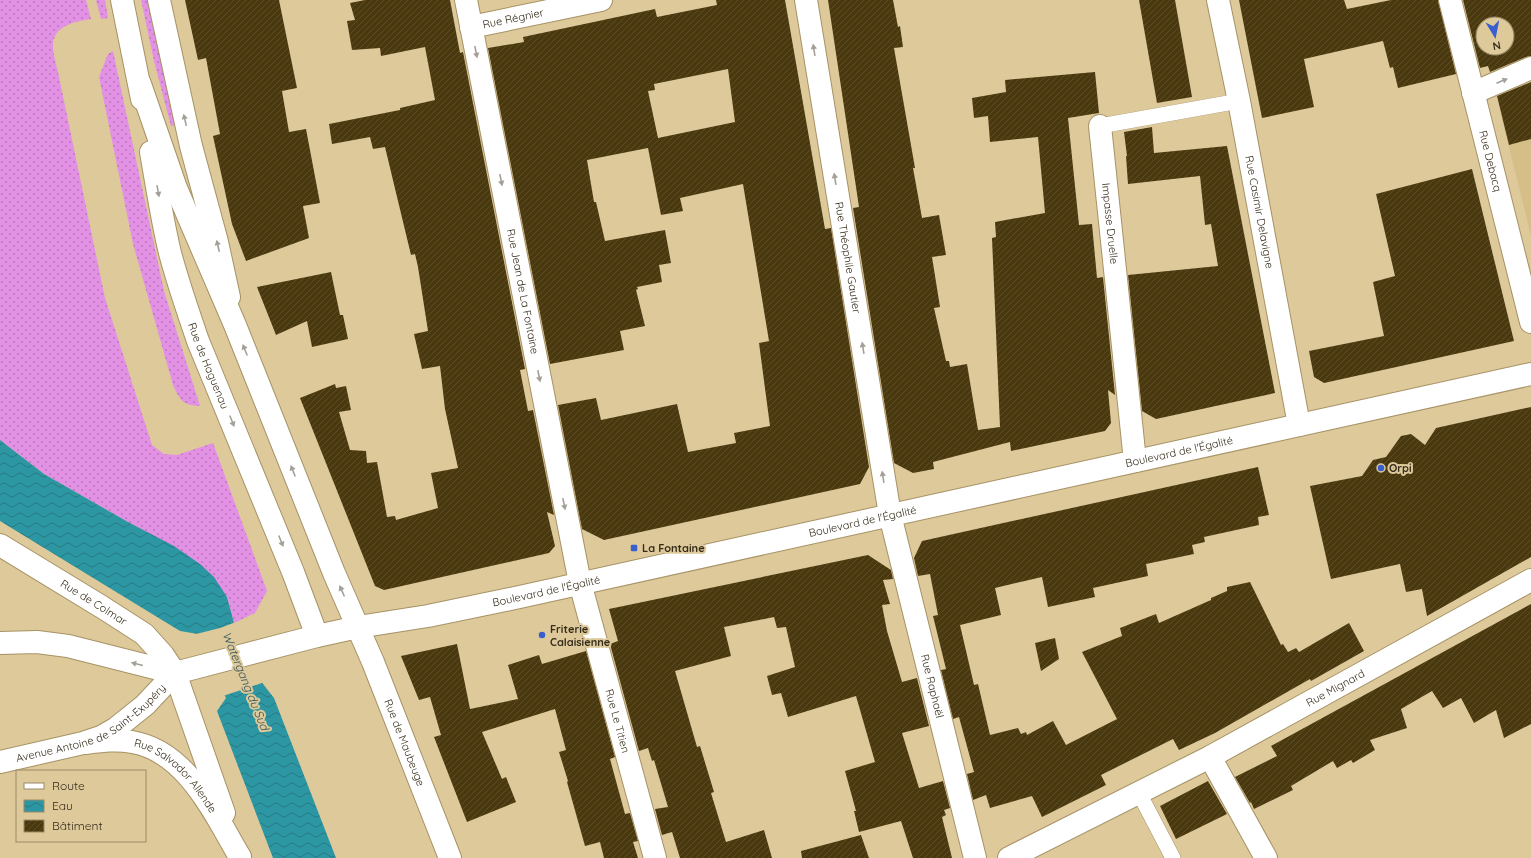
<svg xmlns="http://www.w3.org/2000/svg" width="1531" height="858" viewBox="0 0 1531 858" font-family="Quicksand,sans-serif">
<defs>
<pattern id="grass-dots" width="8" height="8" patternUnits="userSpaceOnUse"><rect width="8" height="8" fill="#e291e4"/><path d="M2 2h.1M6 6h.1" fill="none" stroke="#b877b8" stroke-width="1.8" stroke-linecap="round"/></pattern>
<pattern id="water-waves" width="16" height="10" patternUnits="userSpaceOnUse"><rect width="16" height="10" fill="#2c96a2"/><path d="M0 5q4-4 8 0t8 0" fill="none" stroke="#267b83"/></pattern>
<pattern id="building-hatch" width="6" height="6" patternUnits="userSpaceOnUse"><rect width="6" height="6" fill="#4a390f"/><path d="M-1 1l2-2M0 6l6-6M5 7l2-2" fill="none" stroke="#5c4d29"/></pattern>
</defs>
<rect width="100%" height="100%" fill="#dec99b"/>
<!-- built -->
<path fill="#d6be88" d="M 1531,92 L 1531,236 L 1502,119 L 1509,101 Z"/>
<!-- grass -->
<g fill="url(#grass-dots)">
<path d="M 0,0 L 86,0 L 91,19 C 77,21 55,25 53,43 C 52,50 56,64 58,72 L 105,298 L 152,445 L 164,454 L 177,455 L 213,443 L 267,591 L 255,613 L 234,623 L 227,597 L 200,564 L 173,546 L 128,522 L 44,474 L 0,440 Z"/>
<path d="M 96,0 L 105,0 L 108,18 L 101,19 Z"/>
<path d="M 141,0 L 149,0 L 175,125 L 171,126 L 154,61 Z"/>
<path d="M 113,51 L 164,291 L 200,406 C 182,405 180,400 173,385 L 133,244 L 99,77 L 108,54 Z"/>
</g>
<!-- water -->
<path fill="url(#water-waves)" d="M 0,440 L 44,474 L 128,522 L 174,546 L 200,564 L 214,577 L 227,597 L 234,623 L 263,684 L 274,698 L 336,858 L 273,858 L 217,711 L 226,698 L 213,673 L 198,634 L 180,631 L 0,521 Z"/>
<!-- pier -->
<path fill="#dec99b" d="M 236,622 L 265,682 L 223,696 L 212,674 L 197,636 L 192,635 L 220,628 Z"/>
<!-- building -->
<g fill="url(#building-hatch)" fill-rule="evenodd">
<path d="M 185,0 L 279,0 L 297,88 L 282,91 L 289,132 L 306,129 L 320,203 L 303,206 L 309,238 L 246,261 L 232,224 L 213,136 L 220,134 L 206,58 L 198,60 Z"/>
<path d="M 365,0 L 450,0 L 460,53 L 463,52 L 525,369 L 520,370 L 528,411 L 533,410 L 554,515 L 547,512 L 555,546 L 549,553 L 384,590 L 375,586 L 300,398 L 335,384 L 336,388 L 346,386 L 351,410 L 339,412 L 350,450 L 366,451 L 367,463 L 377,462 L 387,517 L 395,516 L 396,520 L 438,508 L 431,473 L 458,468 L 445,409 L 440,366 L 422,369 L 414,334 L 428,331 L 418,267 L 415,254 L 411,255 L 385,147 L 373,149 L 370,137 L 332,144 L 329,124 L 400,110 L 400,108 L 435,100 L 425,47 L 381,56 L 380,48 L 352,50 L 347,21 L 355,20 L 350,3 Z"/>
<path d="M 716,0 L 785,0 L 825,229 L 831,228 L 869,467 L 860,484 L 604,540 L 582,529 L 558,405 L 596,398 L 601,420 L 677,404 L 688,452 L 736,443 L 734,433 L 770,426 L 759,343 L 769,341 L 743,184 L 680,198 L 683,211 L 661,215 L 648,148 L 587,160 L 594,202 L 596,202 L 605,241 L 665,230 L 671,263 L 659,265 L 662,282 L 637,287 L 638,289 L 636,290 L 645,326 L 620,331 L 624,350 L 550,364 L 488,48 L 524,42 L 523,37 L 655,9 L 657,17 L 717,5 ZM 728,69 L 735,122 L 658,138 L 648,91 L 655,90 L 654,84 Z"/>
<path d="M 828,0 L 893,0 L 898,27 L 900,26 L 903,47 L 894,48 L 915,168 L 913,168 L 922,218 L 939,215 L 946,255 L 932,257 L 940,307 L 934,308 L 946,361 L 949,361 L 950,367 L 967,364 L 978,430 L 1000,427 L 992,238 L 996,237 L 995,222 L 1045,213 L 1038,137 L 990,142 L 988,116 L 974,118 L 972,98 L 1006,92 L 1005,80 L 1095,72 L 1099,113 L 1068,118 L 1079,225 L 1092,224 L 1097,278 L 1103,277 L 1115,395 L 1108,390 L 1111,423 L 1105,431 L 1011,451 L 1010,442 L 933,462 L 934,469 L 913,473 L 894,463 L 853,208 L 859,207 Z"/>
<path d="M 1139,0 L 1175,0 L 1192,97 L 1157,103 Z"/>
<path d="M 1239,0 L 1344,0 L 1347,9 L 1391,0 L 1438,0 L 1456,74 L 1398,88 L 1393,67 L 1390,68 L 1383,41 L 1304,59 L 1314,107 L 1262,118 Z"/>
<path d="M 1463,0 L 1531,0 L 1531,56 L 1526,57 L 1490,72 L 1488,66 L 1480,68 ZM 1483,24 L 1507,24 L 1507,48 L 1483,48 Z"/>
<path d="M 1531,82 L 1531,139 L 1509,145 L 1497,96 Z"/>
<path d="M 1152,127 L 1154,153 L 1227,146 L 1275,393 L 1156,419 L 1142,411 L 1128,275 L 1218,266 L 1211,224 L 1205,225 L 1200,176 L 1128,184 L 1126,156 L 1127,156 L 1124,132 Z"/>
<path d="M 1472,169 L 1514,341 L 1324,383 L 1314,377 L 1309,351 L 1384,336 L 1373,282 L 1395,276 L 1376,194 Z"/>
<path d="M 331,272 L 340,315 L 343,315 L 348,339 L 312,347 L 307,321 L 276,335 L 257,287 Z"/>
<path d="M 1531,407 L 1531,557 L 1427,616 L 1422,589 L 1406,592 L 1400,564 L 1331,579 L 1310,486 L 1362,476 L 1373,460 L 1386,457 L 1401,436 L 1411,434 L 1425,445 L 1436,428 Z"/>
<path d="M 1258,467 L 1269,515 L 1258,517 L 1259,525 L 1204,537 L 1205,542 L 1192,545 L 1194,554 L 1146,564 L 1148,576 L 1093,588 L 1095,597 L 1048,607 L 1042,577 L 995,588 L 1001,615 L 960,625 L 974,685 L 978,684 L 990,735 L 1018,728 L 1021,734 L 1026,732 L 1027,735 L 1053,721 L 1066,745 L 1117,719 L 1082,652 L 1122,636 L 1120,628 L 1156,614 L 1159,623 L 1211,600 L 1211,598 L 1227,591 L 1227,587 L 1250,582 L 1281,645 L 1283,644 L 1288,652 L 1296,648 L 1299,652 L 1349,623 L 1364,651 L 1311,681 L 1310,679 L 1215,733 L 1179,750 L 1173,739 L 1101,775 L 1106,785 L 1042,817 L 1032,796 L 990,808 L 986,795 L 973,800 L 967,774 L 974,772 L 959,717 L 953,719 L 941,670 L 946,669 L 933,616 L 938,615 L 930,574 L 918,576 L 914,558 L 922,541 Z"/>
<path d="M 868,555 L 891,570 L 893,579 L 883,580 L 890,604 L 882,605 L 887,631 L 902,682 L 917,678 L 929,726 L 902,733 L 919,788 L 943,781 L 950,808 L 944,810 L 946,815 L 942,817 L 952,858 L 913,858 L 901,821 L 859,832 L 854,811 L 856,811 L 845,771 L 875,762 L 856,696 L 788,717 L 781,693 L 772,695 L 767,676 L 795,667 L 786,627 L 777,628 L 774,617 L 724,627 L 731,656 L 675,671 L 697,747 L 700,746 L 714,792 L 711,793 L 726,842 L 764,830 L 772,858 L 680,858 L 672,832 L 662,835 L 655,809 L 668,807 L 654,760 L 652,761 L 648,748 L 639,751 L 610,644 L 618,641 L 609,609 Z"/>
<path d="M 1531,604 L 1531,724 L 1504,738 L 1496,710 L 1474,723 L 1461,698 L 1443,708 L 1432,691 L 1401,709 L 1407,728 L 1370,740 L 1375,750 L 1353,763 L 1351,760 L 1337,768 L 1333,761 L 1291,786 L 1293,790 L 1254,809 L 1251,802 L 1250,803 L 1235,777 L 1277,756 L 1271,746 Z"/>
<path d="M 1055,638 L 1059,659 L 1041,671 L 1035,643 Z"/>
<path d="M 457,644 L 470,709 L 518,699 L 508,665 L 539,655 L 542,664 L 586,651 L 615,757 L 610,759 L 625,814 L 630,813 L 638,841 L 633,842 L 638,858 L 604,858 L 600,842 L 585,846 L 567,782 L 568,781 L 559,752 L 566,750 L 555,709 L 482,732 L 502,779 L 506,777 L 516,802 L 467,822 L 434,737 L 441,735 L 430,697 L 419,700 L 401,656 Z"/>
<path d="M 1208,781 L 1227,814 L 1176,839 L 1160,806 Z"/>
<path d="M 861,835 L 869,858 L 802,858 L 801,851 Z"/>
</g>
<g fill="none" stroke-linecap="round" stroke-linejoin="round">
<defs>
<g id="service">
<path d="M 1100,126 L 1239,101"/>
<path d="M 1139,793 L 1173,858"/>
</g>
<g id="minor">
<path d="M 159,0 L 191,146 L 217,242 L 229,297"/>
<path id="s1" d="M 466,0 L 580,583 L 655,858"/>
<path id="s2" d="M 806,0 L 890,515 L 975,858"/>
<path id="s3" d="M 1218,0 L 1239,101 L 1299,425"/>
<path id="s4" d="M 1450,0 L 1531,322"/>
<path id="s5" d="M 471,27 L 601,0"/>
<path d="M 1473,93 L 1531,68"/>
<path id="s6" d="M 1100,126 L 1135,461"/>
<path id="s7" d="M 0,545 L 102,607 L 144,634 L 163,655 L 175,673"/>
<path d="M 1210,757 L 1266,858"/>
<path id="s8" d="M 1009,858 L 1210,757 L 1531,580"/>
</g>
<g id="tertiary">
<path d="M 122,0 L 142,99"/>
<path id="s9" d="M 140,84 L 176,188 L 235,325 L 334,573 L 373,662 L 450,858"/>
<path id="s10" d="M 151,152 C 157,186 162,220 170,253 C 178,283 188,312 198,341 L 293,572 L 317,636"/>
<path d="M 175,673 L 224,813"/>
<path id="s11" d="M 86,743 C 102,741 117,739 132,742 C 187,751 215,815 240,857"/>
</g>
<g id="secondary">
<path id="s12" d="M 0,643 L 37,642 L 68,646 L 175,673 L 317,636 L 358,627 L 428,616 L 515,598 L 1531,374"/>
<path id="s13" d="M 0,762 L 83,743 L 101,737 L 115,729 L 145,705 L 175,673"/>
</g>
</defs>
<!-- service casing -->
<use href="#service" stroke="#a69265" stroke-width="16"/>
<!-- minor casing -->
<use href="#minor" stroke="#a69265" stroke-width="24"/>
<!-- tertiary casing -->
<use href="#tertiary" stroke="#a69265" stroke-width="24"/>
<!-- secondary casing -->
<use href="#secondary" stroke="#a69265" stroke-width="24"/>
<!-- service -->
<use href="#service" stroke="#fff" stroke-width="15"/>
<!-- minor -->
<use href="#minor" stroke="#fff" stroke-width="22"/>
<!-- tertiary -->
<use href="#tertiary" stroke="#fff" stroke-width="22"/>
<!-- secondary -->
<use href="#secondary" stroke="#fff" stroke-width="22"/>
</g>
<!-- one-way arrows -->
<defs><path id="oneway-solid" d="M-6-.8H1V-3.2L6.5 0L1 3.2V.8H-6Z"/></defs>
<g fill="#a4a098">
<use href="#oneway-solid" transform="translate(814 50) rotate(-99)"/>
<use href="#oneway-solid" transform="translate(476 52) rotate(79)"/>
<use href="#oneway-solid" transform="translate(1502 81) rotate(-23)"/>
<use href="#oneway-solid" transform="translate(185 120) rotate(-103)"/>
<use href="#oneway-solid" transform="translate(835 179) rotate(-99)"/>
<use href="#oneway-solid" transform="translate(501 180) rotate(79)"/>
<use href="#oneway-solid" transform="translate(158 191) rotate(80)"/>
<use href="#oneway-solid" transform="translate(218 246) rotate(-103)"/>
<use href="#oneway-solid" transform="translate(863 348) rotate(-99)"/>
<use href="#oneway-solid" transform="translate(245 350) rotate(-112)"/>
<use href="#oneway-solid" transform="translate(539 376) rotate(79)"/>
<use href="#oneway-solid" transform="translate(232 421) rotate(68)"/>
<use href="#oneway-solid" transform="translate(293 471) rotate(-112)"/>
<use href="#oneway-solid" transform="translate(883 477) rotate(-99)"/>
<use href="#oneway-solid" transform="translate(564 504) rotate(79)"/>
<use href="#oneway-solid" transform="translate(281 541) rotate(68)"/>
<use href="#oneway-solid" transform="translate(342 591) rotate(-114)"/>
<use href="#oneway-solid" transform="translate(137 664) rotate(-166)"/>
</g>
<!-- markers -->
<g fill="#395fcf" stroke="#dec99b" stroke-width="1.5">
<circle cx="1381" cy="468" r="4"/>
<rect x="630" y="544" width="8" height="8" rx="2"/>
<circle cx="542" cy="635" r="4"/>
</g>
<g text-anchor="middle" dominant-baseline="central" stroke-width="4" stroke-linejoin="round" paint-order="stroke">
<!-- street labels -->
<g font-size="11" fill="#352c1a" stroke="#dec99b">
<text stroke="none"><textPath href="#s5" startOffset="43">Rue Régnier</textPath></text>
<text stroke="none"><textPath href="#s4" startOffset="166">Rue Debacq</textPath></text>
<text stroke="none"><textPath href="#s3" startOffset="216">Rue Casimir Delavigne</textPath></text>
<text stroke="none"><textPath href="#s6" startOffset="98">Impasse Druelle</textPath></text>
<text stroke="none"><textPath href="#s2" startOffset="261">Rue Théophile Gautier</textPath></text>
<text stroke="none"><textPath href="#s1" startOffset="297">Rue Jean de La Fontaine</textPath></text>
<text stroke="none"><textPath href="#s10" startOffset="222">Rue de Haguenau</textPath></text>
<text stroke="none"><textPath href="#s12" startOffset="1207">Boulevard de l'Égalité</textPath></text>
<text stroke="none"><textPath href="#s12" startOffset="883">Boulevard de l'Égalité</textPath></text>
<text stroke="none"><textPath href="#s12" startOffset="559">Boulevard de l'Égalité</textPath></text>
<text stroke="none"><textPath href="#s7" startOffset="110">Rue de Colmar</textPath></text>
<text stroke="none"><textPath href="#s2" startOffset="698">Rue Raphaël</textPath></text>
<text stroke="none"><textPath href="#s8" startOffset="368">Rue Mignard</textPath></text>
<text stroke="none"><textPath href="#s13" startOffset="101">Avenue Antoine de Saint-Exupéry</textPath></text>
<text stroke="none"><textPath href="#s1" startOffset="737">Rue Le Titien</textPath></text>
<text stroke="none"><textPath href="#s9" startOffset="710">Rue de Maubeuge</textPath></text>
<text stroke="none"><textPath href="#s11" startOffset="103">Rue Salvador Allende</textPath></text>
</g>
<!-- poi labels -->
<g font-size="11" font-weight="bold" fill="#352c1a" stroke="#dec99b" text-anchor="start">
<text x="1389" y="468">Orpi</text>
<text x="642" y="548">La Fontaine</text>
<text x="550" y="629">Friterie<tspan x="550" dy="13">Calaisienne</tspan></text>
</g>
<!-- water labels -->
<g font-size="12" font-style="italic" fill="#355458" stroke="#dec99b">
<text transform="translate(246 681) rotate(68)">Watergang du Sud</text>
</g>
</g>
<!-- legend -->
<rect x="16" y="770" width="130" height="72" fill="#dec99b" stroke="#9a8a67"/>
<rect x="24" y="783" width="20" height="6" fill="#ffffff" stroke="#9a8a67"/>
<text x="52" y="790" font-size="12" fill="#352c1a">Route</text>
<rect x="24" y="800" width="20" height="12" fill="url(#water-waves)" stroke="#9a8a67"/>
<text x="52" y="810" font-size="12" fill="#352c1a">Eau</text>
<rect x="24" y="820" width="20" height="12" fill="url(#building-hatch)" stroke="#9a8a67"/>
<text x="52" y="830" font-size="12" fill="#352c1a">Bâtiment</text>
<!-- north arrow -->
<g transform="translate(1495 36) rotate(170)"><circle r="19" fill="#dec99b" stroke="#9a8a67"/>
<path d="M0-3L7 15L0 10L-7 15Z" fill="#395fcf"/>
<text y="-6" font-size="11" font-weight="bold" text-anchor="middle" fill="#352c1a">N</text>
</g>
</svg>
